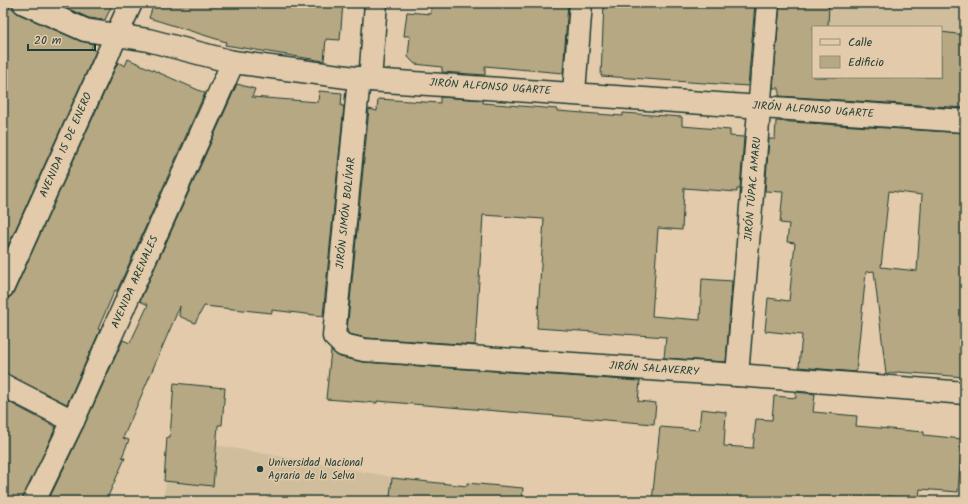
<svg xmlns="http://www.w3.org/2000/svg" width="968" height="504" viewBox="0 0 968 504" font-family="Kalam,sans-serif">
<rect width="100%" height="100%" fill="#e2caaa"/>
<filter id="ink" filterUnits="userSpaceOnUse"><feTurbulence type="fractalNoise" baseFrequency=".025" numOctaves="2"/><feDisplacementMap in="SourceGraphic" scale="8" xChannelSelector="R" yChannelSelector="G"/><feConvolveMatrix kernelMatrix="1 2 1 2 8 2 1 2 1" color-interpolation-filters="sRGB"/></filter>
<g filter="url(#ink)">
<!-- built -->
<g fill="#d0bd9c">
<path d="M 822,3 L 965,3 L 965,36 L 941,34 L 941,27 L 829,27 Z"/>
<path d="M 177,438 L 524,501 L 162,501 Z"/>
</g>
<!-- building -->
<g fill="#b5a883" stroke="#1f3d34" fill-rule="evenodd">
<path d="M 12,3 L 14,10 L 19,14 L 80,41 L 93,44 L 91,49 L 96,51 L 3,257 L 3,19 Z"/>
<path d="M 55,3 L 113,3 L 105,20 L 89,18 Z"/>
<path d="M 154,3 L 343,3 L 340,40 L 326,39 L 324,61 L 225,45 L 226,42 L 149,18 Z"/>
<path d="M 431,3 L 568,3 L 563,73 L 485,66 L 485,75 L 442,72 L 442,67 L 415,64 L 408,57 L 410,36 L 404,36 L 407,12 L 431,14 Z"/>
<path d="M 604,3 L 755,3 L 748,86 L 601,76 Z"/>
<path d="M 780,3 L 829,3 L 828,27 L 813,27 L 813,77 L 941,77 L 941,32 L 965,35 L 965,108 L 779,96 L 779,88 L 773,88 Z"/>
<path d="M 128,59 L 205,93 L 117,291 L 115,290 L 98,329 L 100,330 L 67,404 L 3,373 L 3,299 L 10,297 L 14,292 L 118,62 L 125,66 Z"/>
<path d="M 237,84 L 255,89 L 252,97 L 318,102 L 319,91 L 342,93 L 341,106 L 344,106 L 323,316 L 272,310 L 272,313 L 204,306 L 195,323 L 179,316 L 180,306 L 123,438 L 129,440 L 122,457 L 125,458 L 106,501 L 48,501 L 84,426 L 123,340 L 130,343 L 148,305 L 140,301 Z"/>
<path d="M 440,97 L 483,100 L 483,103 L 557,109 L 557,111 L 623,116 L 623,113 L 682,117 L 682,126 L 730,130 L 730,136 L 744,137 L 740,189 L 737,189 L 737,192 L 684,188 L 682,230 L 658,228 L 652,316 L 700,320 L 702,279 L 732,281 L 726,362 L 664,358 L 666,337 L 537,328 L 544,219 L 483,215 L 475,345 L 366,338 L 349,334 L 347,331 L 369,109 L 377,111 L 378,99 L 440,103 Z"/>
<path d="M 776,121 L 965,133 L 963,205 L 965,205 L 965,290 L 962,329 L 965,329 L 965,377 L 898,372 L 886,374 L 874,271 L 866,272 L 856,372 L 799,367 L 802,335 L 765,331 L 768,298 L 789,301 L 795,243 L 787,242 L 789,224 L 780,223 L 783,192 L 765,191 L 769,139 L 775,139 ZM 889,191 L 922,195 L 917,271 L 881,267 Z"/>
<path d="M 331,350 L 340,357 L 363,362 L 640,381 L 638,401 L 656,403 L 654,424 L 377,401 L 377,403 L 326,399 Z"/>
<path d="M 174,383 L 225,388 L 222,425 L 218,425 L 213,486 L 164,481 L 167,437 L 170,437 Z"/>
<path d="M 796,392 L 815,394 L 813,412 L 857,416 L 856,426 L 924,432 L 924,435 L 962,439 L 958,492 L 920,489 L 919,499 L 887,496 L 887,501 L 652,501 L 660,427 L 699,430 L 701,409 L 726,412 L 724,446 L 753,448 L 756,419 L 772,420 L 774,396 L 796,398 Z"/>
<path d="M 3,399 L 56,427 L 22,501 L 3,501 Z"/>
<path d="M 392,478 L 467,486 L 467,483 L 523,488 L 522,501 L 437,501 L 390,496 Z"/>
</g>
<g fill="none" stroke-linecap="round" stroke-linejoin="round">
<defs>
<g id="street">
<path d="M 24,3 L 85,30 L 148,40 L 233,62 L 370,80 L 965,121"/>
<path d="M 359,78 L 334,336 L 343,345 L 364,350 L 737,375 L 965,393"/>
<path d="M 370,80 L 376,3"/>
<path d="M 574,92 L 581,3"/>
<path d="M 3,287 L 131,3"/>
<path d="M 737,375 L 768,3"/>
<path d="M 3,385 L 73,421"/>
<path d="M 34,501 L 73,421 L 233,62"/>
</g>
</defs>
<!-- street casing -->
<use href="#street" stroke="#1f3d34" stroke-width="25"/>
<!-- street -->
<use href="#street" stroke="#e2caaa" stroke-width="22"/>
</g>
</g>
<!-- markers -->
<circle fill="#1f3d34" stroke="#e2caaa" stroke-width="1.5" cx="260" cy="469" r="4"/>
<g text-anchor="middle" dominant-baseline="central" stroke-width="3" stroke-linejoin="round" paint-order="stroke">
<!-- street labels -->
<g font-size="11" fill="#1f3d34" stroke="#e2caaa">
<text transform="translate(490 87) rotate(4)">JIRÓN ALFONSO UGARTE</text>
<text transform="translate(813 110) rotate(4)">JIRÓN ALFONSO UGARTE</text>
<text transform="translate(66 145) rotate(-66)">AVENIDA 15 DE ENERO</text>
<text transform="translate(753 189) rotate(-85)">JIRÓN TÚPAC AMARU</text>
<text transform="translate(346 213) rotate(-84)">JIRÓN SIMÓN BOLÍVAR</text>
<text transform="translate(135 282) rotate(-66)">AVENIDA ARENALES</text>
<text transform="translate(654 369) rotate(4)">JIRÓN SALAVERRY</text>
</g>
<!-- poi labels -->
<g font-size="11" fill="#1f3d34" stroke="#e2caaa" text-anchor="start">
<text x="268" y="463">Universidad Nacional<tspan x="268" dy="13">Agraria de la Selva</tspan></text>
</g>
</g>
<!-- margin -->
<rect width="968" height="504" fill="none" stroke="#e2caaa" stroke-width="16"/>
<rect x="8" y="8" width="952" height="488" fill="none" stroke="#1f3d34" stroke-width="1.5" filter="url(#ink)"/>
<!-- legend -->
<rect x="812" y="26" width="130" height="52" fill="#e2caaa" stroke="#94927b"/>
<rect x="820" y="39" width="20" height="6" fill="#e2caaa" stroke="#94927b"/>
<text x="848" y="46" font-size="12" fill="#1f3d34">Calle</text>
<rect x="820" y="56" width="20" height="12" fill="#b5a883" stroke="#94927b"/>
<text x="848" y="66" font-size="12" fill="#1f3d34">Edificio</text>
<!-- scale -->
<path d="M28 44v6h67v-6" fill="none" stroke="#1f3d34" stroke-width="2"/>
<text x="34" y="44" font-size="12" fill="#1f3d34" stroke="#e2caaa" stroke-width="3" paint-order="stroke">20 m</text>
</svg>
